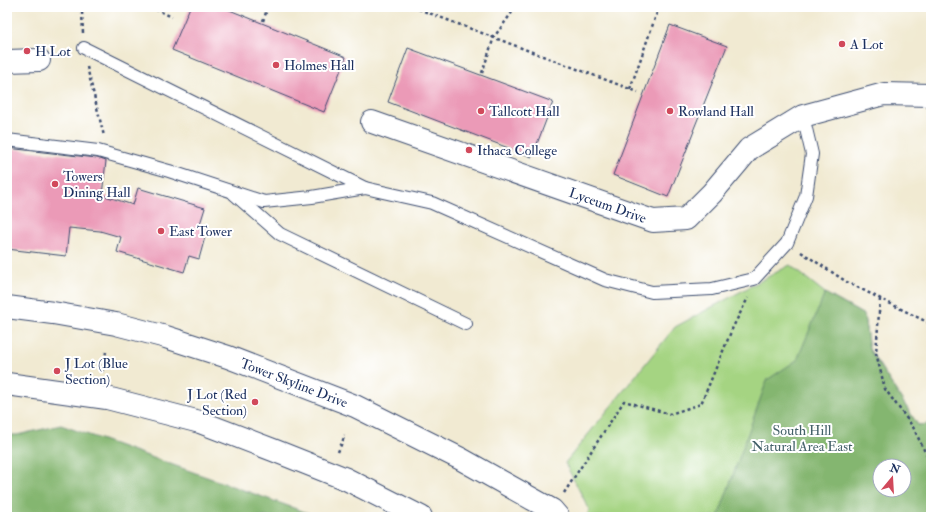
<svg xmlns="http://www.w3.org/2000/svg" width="938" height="524" viewBox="0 0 938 524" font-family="'IM FELL Double Pica',serif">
<rect width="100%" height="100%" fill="#fff"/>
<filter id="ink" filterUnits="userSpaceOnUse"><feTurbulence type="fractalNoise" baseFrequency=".025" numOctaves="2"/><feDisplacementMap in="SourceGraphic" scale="8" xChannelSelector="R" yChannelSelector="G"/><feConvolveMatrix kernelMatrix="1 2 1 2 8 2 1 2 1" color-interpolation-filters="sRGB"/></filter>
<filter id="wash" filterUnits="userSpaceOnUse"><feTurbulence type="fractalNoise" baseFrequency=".012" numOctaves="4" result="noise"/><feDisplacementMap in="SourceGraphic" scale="16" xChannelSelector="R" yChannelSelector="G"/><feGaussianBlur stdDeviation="0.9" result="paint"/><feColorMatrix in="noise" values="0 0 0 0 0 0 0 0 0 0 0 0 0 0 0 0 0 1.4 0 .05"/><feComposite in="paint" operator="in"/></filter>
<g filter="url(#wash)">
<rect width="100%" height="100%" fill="#f1ead2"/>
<!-- green -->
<path fill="#a5d482" stroke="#608270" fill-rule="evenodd" d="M 790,265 L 825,293 L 864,315 L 869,349 L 918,425 L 931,424 L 931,517 L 587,517 L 589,509 L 565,463 L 675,327 ZM 880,466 L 904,466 L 904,490 L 880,490 Z"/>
<!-- forest -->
<g fill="#84b670" stroke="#507267" fill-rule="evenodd">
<path d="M 825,293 L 864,315 L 869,349 L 918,425 L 931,424 L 931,517 L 718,517 L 767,380 L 797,360 ZM 880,466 L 904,466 L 904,490 L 880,490 Z"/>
<path d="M 61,425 L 319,517 L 7,517 L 7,435 L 17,435 Z"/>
</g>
<g id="blocks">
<!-- building -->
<g fill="#eb9ab7">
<path d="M 190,7 L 222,7 L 346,57 L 324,112 L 172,50 Z"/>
<path d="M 670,25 L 727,46 L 693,131 L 694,131 L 668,197 L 613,175 Z"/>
<path d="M 408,48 L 553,102 L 532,157 L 388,102 Z"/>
<path d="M 7,148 L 97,158 L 106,161 L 102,195 L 133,205 L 138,188 L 205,208 L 200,224 L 208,226 L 199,259 L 189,256 L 184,272 L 117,252 L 121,237 L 100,231 L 69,228 L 66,256 L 7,249 Z"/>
</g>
</g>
</g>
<g filter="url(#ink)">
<use href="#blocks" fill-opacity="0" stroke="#3b4b6f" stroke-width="1"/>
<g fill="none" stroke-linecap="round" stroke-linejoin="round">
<defs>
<g id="service">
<path d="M 84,48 L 365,188"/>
<path d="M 7,140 L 98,151 L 169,171 L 264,202 L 312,197 L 365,188 L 432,203 L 605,280 L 652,292 L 712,289 L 754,279 L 787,243 L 806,196 L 812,154 L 803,116"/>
<path d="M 234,194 L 280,234 L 466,324"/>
</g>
<g id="minor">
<path d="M 7,61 L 39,60"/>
<path id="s1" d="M 372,122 L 653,221 L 686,219 L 712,193 L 749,149 L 803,116 L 884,94 L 931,95"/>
<path id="s2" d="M 7,307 L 53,313 L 116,324 L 166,337 L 228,357 L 355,406 L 461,459 L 552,510 L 558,517"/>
<path d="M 7,384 L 107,398 L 200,422 L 273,450 L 346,479 L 421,517"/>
</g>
</defs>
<!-- service casing -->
<use href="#service" stroke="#3b4b6f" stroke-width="14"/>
<!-- minor casing -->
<use href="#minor" stroke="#3b4b6f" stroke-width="24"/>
<!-- path -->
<g stroke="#3b4b6f" stroke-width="2.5" stroke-dasharray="3 3" stroke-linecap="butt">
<path d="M 150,7 L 172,17"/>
<path d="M 413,7 L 638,92"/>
<path d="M 432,7 L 432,14"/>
<path d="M 263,21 L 268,7"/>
<path d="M 83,33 L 82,12 L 90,7"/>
<path d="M 87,67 L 104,136"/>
<path d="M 482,73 L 494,37 L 516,7"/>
<path d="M 630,89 L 659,7"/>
<path d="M 801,252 L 847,282 L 931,324"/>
<path d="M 880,299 L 876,353 L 885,389 L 913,427 L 928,458 L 931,470"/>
<path d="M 102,372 L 106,352"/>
<path d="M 338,452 L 345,435"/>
<path d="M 564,493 L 624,401 L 670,414 L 701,404 L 733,327 L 748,298"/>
</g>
<!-- service -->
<use href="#service" stroke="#fff" stroke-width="12"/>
<!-- minor -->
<use href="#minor" stroke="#fff" stroke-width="22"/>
</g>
</g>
<!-- markers -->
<g fill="#d1495b" stroke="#fff" stroke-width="1.5">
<circle cx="842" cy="44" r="4"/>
<circle cx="27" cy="51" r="4"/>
<circle cx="276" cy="65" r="4"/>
<circle cx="481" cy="111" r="4"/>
<circle cx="670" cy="111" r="4"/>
<circle cx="469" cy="150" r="4"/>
<circle cx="55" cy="184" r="4"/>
<circle cx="161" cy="231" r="4"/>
<circle cx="57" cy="371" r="4"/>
<circle cx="255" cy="402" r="4"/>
</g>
<g text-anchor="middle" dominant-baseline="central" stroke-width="4" stroke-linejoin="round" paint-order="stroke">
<!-- poi labels -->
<g font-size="14" fill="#1b2f5e" stroke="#fff" text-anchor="start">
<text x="850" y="44">A Lot</text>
<text x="35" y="51">H Lot</text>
<text x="284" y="65">Holmes Hall</text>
<text x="489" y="111">Tallcott Hall</text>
<text x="678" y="111">Rowland Hall</text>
<text x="477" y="150">Ithaca College</text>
<text x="63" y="176">Towers<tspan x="63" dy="16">Dining Hall</tspan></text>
<text x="169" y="231">East Tower</text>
<text x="65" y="363">J Lot (Blue<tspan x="65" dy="16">Section)</tspan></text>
<text x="247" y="394" text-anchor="end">J Lot (Red<tspan x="247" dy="16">Section)</tspan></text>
</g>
<!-- street labels -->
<g font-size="14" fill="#1b2f5e" stroke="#fff">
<text stroke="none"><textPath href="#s1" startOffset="250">Lyceum Drive</textPath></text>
<text stroke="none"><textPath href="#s2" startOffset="298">Tower Skyline Drive</textPath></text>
</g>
<!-- park labels -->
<g font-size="14" fill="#446169" stroke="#fff">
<text x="802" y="430">South Hill<tspan x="802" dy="16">Natural Area East</tspan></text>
</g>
</g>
<!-- margin -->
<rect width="938" height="524" fill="none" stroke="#fff" stroke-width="24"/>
<!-- north arrow -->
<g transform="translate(892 478) rotate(18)"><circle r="19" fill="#ffffff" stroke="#a4acbf"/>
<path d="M0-3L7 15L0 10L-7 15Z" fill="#d1495b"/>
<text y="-6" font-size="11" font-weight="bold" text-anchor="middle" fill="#1b2f5e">N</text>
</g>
</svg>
